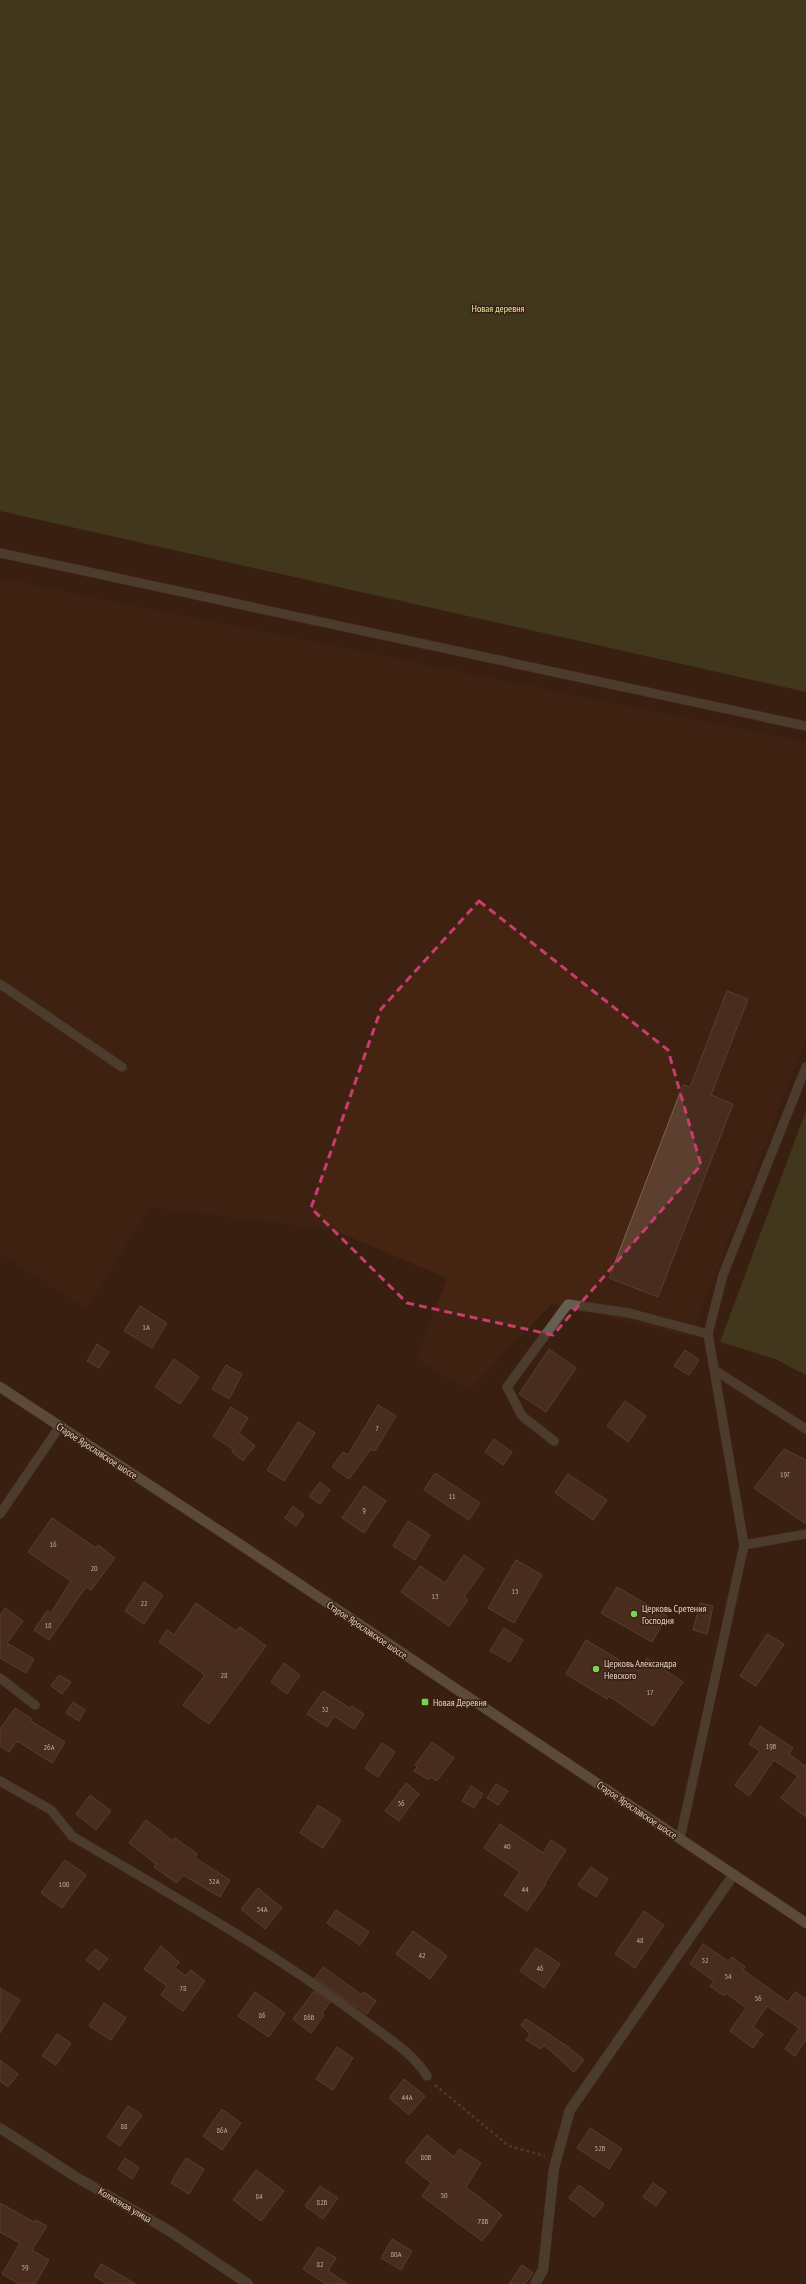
<svg xmlns="http://www.w3.org/2000/svg" width="806" height="2284" viewBox="0 0 806 2284" font-family="'PT Sans Narrow',sans-serif">
<rect width="100%" height="100%" fill="#391f10"/>
<!-- built -->
<path fill="#452511" d="M 0,578 L 806,742 L 806,1040 L 691,1337 L 552,1304 L 469,1390 L 416,1359 L 447,1278 L 333,1230 L 150,1207 L 86,1309 L 0,1253 Z"/>
<!-- green -->
<g fill="#4d542a">
<path d="M 0,0 L 806,0 L 806,692 L 0,511 Z"/>
<path d="M 806,1111 L 806,1375 L 775,1359 L 720,1342 Z"/>
</g>
<!-- building -->
<g fill="#5c3f2f" stroke="#806151">
<path d="M 727,991 L 748,999 L 711,1095 L 733,1104 L 658,1297 L 609,1278 L 683,1085 L 690,1087 Z"/>
<path d="M 140,1306 L 167,1323 L 152,1348 L 124,1331 Z"/>
<path d="M 97,1344 L 109,1352 L 99,1368 L 87,1361 Z"/>
<path d="M 549,1349 L 576,1368 L 546,1412 L 519,1394 Z"/>
<path d="M 685,1350 L 699,1360 L 689,1375 L 674,1366 Z"/>
<path d="M 174,1359 L 199,1377 L 180,1404 L 155,1387 Z"/>
<path d="M 226,1365 L 242,1374 L 229,1399 L 212,1389 Z"/>
<path d="M 625,1401 L 646,1416 L 628,1442 L 607,1426 Z"/>
<path d="M 378,1405 L 396,1416 L 375,1451 L 371,1449 L 349,1479 L 332,1467 L 343,1452 L 348,1455 Z"/>
<path d="M 231,1407 L 248,1418 L 239,1433 L 255,1446 L 243,1461 L 232,1452 L 234,1450 L 213,1436 Z"/>
<path d="M 298,1422 L 315,1433 L 284,1481 L 267,1470 Z"/>
<path d="M 494,1439 L 512,1452 L 503,1465 L 485,1452 Z"/>
<path d="M 784,1449 L 806,1460 L 806,1524 L 754,1488 Z"/>
<path d="M 435,1473 L 480,1503 L 469,1520 L 424,1490 Z"/>
<path d="M 568,1474 L 607,1500 L 593,1520 L 555,1493 Z"/>
<path d="M 320,1482 L 330,1490 L 320,1504 L 309,1496 Z"/>
<path d="M 364,1486 L 386,1501 L 364,1533 L 342,1518 Z"/>
<path d="M 293,1506 L 304,1515 L 296,1526 L 285,1518 Z"/>
<path d="M 52,1518 L 96,1548 L 98,1545 L 115,1558 L 91,1590 L 86,1587 L 49,1640 L 34,1630 L 47,1611 L 51,1613 L 71,1581 L 28,1552 Z"/>
<path d="M 408,1521 L 430,1535 L 415,1560 L 393,1546 Z"/>
<path d="M 464,1555 L 484,1569 L 464,1597 L 468,1600 L 449,1626 L 401,1592 L 420,1566 L 445,1583 Z"/>
<path d="M 516,1560 L 542,1575 L 514,1623 L 488,1608 Z"/>
<path d="M 144,1582 L 163,1595 L 144,1624 L 125,1611 Z"/>
<path d="M 617,1587 L 667,1616 L 652,1642 L 601,1613 Z"/>
<path d="M 196,1603 L 236,1631 L 240,1627 L 266,1646 L 209,1724 L 183,1705 L 205,1675 L 159,1642 L 167,1630 L 174,1635 Z"/>
<path d="M 700,1603 L 713,1606 L 707,1634 L 693,1630 Z"/>
<path d="M 5,1608 L 23,1621 L 7,1643 L 34,1659 L 26,1673 L 0,1658 L 0,1615 Z"/>
<path d="M 504,1628 L 523,1640 L 510,1662 L 490,1651 Z"/>
<path d="M 767,1634 L 784,1644 L 756,1686 L 740,1676 Z"/>
<path d="M 586,1640 L 638,1671 L 647,1658 L 683,1682 L 653,1726 L 609,1696 L 607,1699 L 566,1674 Z"/>
<path d="M 284,1663 L 300,1675 L 287,1694 L 271,1682 Z"/>
<path d="M 59,1675 L 71,1682 L 62,1694 L 51,1686 Z"/>
<path d="M 323,1691 L 350,1708 L 352,1706 L 364,1714 L 354,1729 L 334,1716 L 327,1727 L 307,1714 Z"/>
<path d="M 73,1702 L 85,1710 L 79,1721 L 66,1713 Z"/>
<path d="M 15,1708 L 32,1719 L 31,1721 L 65,1742 L 52,1763 L 17,1741 L 9,1752 L 0,1746 L 0,1729 Z"/>
<path d="M 760,1726 L 793,1748 L 789,1754 L 805,1766 L 806,1765 L 806,1817 L 781,1798 L 798,1776 L 774,1760 L 749,1796 L 735,1785 L 760,1751 L 749,1744 Z"/>
<path d="M 432,1742 L 454,1758 L 437,1781 L 431,1777 L 429,1780 L 414,1771 L 417,1767 L 415,1765 Z"/>
<path d="M 382,1743 L 395,1752 L 378,1777 L 365,1768 Z"/>
<path d="M 406,1783 L 419,1794 L 399,1821 L 385,1811 Z"/>
<path d="M 496,1784 L 508,1791 L 498,1805 L 487,1798 Z"/>
<path d="M 471,1786 L 483,1794 L 474,1808 L 462,1801 Z"/>
<path d="M 90,1795 L 111,1811 L 96,1830 L 76,1814 Z"/>
<path d="M 318,1805 L 341,1820 L 323,1848 L 300,1833 Z"/>
<path d="M 146,1820 L 173,1841 L 175,1838 L 197,1854 L 195,1858 L 230,1880 L 220,1897 L 183,1875 L 177,1883 L 154,1867 L 156,1864 L 129,1843 Z"/>
<path d="M 500,1824 L 543,1853 L 551,1840 L 566,1850 L 545,1883 L 546,1884 L 527,1911 L 504,1895 L 520,1872 L 484,1848 Z"/>
<path d="M 65,1860 L 86,1875 L 62,1908 L 41,1893 Z"/>
<path d="M 591,1867 L 608,1879 L 596,1897 L 578,1885 Z"/>
<path d="M 258,1888 L 282,1908 L 265,1929 L 241,1909 Z"/>
<path d="M 336,1910 L 369,1932 L 360,1945 L 327,1923 Z"/>
<path d="M 644,1911 L 664,1925 L 635,1968 L 615,1954 Z"/>
<path d="M 413,1931 L 447,1956 L 430,1979 L 396,1954 Z"/>
<path d="M 703,1944 L 728,1961 L 732,1957 L 745,1967 L 743,1970 L 788,2002 L 795,1992 L 806,1999 L 806,2040 L 795,2056 L 785,2049 L 799,2028 L 767,2006 L 753,2027 L 763,2034 L 753,2048 L 730,2031 L 746,2008 L 726,1993 L 724,1996 L 710,1986 L 714,1981 L 690,1964 Z"/>
<path d="M 161,1946 L 179,1962 L 175,1968 L 186,1976 L 191,1970 L 205,1981 L 183,2011 L 161,1995 L 167,1986 L 144,1969 Z"/>
<path d="M 536,1948 L 560,1964 L 544,1988 L 520,1971 Z"/>
<path d="M 95,1949 L 108,1959 L 99,1970 L 86,1960 Z"/>
<path d="M 323,1967 L 362,1995 L 364,1992 L 376,2001 L 367,2014 L 315,1978 Z"/>
<path d="M 0,1988 L 20,2000 L 0,2033 Z"/>
<path d="M 314,1991 L 330,2002 L 322,2013 L 324,2015 L 311,2033 L 293,2019 Z"/>
<path d="M 255,1992 L 285,2013 L 269,2037 L 238,2016 Z"/>
<path d="M 104,2003 L 126,2018 L 111,2040 L 89,2026 Z"/>
<path d="M 526,2019 L 567,2046 L 584,2060 L 574,2072 L 544,2045 L 541,2049 L 526,2040 L 530,2034 L 521,2025 Z"/>
<path d="M 57,2034 L 71,2043 L 56,2065 L 42,2056 Z"/>
<path d="M 337,2047 L 353,2058 L 333,2090 L 316,2079 Z"/>
<path d="M 0,2060 L 18,2074 L 8,2087 L 0,2081 Z"/>
<path d="M 404,2079 L 425,2096 L 409,2115 L 389,2098 Z"/>
<path d="M 128,2106 L 142,2115 L 120,2146 L 107,2137 Z"/>
<path d="M 222,2109 L 241,2123 L 222,2150 L 203,2136 Z"/>
<path d="M 590,2128 L 622,2149 L 609,2169 L 577,2148 Z"/>
<path d="M 427,2135 L 454,2157 L 459,2149 L 481,2163 L 466,2187 L 502,2215 L 482,2241 L 422,2196 L 431,2183 L 405,2162 Z"/>
<path d="M 125,2158 L 139,2168 L 132,2179 L 118,2169 Z"/>
<path d="M 186,2158 L 204,2169 L 189,2194 L 171,2183 Z"/>
<path d="M 256,2170 L 284,2191 L 261,2221 L 233,2200 Z"/>
<path d="M 653,2183 L 666,2192 L 656,2206 L 643,2197 Z"/>
<path d="M 579,2185 L 604,2204 L 594,2217 L 569,2198 Z"/>
<path d="M 320,2186 L 338,2198 L 323,2219 L 305,2206 Z"/>
<path d="M 0,2203 L 34,2222 L 36,2220 L 47,2226 L 32,2250 L 49,2260 L 35,2284 L 19,2284 L 2,2274 L 20,2243 L 0,2232 Z"/>
<path d="M 392,2239 L 412,2251 L 401,2270 L 381,2258 Z"/>
<path d="M 318,2247 L 336,2258 L 328,2271 L 348,2284 L 326,2284 L 303,2269 Z"/>
<path d="M 101,2264 L 136,2284 L 107,2284 L 94,2276 Z"/>
<path d="M 522,2265 L 533,2273 L 525,2284 L 509,2284 Z"/>
</g>
<g fill="none" stroke-linecap="round" stroke-linejoin="round">
<defs>
<g id="lane">
<path d="M 0,553 L 806,726"/>
<path d="M 0,984 L 122,1067"/>
<path d="M 716,1371 L 806,1429"/>
<path d="M 554,1441 L 522,1416 L 507,1387 L 568,1304 L 629,1313 L 708,1334"/>
<path d="M 0,1514 L 60,1426"/>
<path d="M 744,1545 L 806,1534"/>
<path d="M 0,1678 L 35,1705"/>
<path d="M 0,1781 L 51,1810 L 72,1836 C 171,1895 272,1951 364,2020 C 386,2037 412,2052 427,2076"/>
<path d="M 680,1839 L 744,1545 L 708,1334 L 723,1275 L 806,1067"/>
</g>
<g id="street">
<path d="M 0,2128 L 76,2177 L 168,2230 L 248,2284"/>
<path d="M 535,2284 L 543,2270 L 554,2168 L 570,2110 L 734,1874"/>
</g>
<path id="secondary" d="M 0,1387 L 232,1539 L 806,1923"/>
</defs>
<!-- lane casing -->
<use href="#lane" stroke="#543b2d" stroke-width="10"/>
<!-- street casing -->
<use href="#street" stroke="#543b2d" stroke-width="11"/>
<!-- secondary casing -->
<use href="#secondary" stroke="#543b2d" stroke-width="11"/>
<!-- path -->
<path stroke="#6d5648" stroke-width="2.5" stroke-dasharray="3 3" stroke-linecap="butt" d="M 435,2085 L 509,2146 L 545,2156"/>
<!-- lane -->
<use href="#lane" stroke="#645f52" stroke-width="9"/>
<!-- street -->
<use href="#street" stroke="#645f52" stroke-width="10"/>
<!-- secondary -->
<use href="#secondary" stroke="#867e69" stroke-width="10"/>
</g>
<!-- marked area -->
<path d="M0 0H806V2284H0ZM 479,901 L 668,1050 L 701,1165 L 553,1335 L 407,1303 L 311,1208 L 381,1009 Z" fill="#391f10" fill-opacity=".55" fill-rule="evenodd"/>
<path fill="none" stroke="#c83d70" stroke-width="3" stroke-dasharray="8 5" stroke-linejoin="round" d="M 479,901 L 668,1050 L 701,1165 L 553,1335 L 407,1303 L 311,1208 L 381,1009 Z"/>
<!-- markers -->
<g fill="#7ad156" stroke="#391f10" stroke-width="1.5">
<circle cx="634" cy="1614" r="4"/>
<circle cx="596" cy="1669" r="4"/>
<rect x="421" y="1698" width="8" height="8" rx="2"/>
</g>
<g text-anchor="middle" dominant-baseline="central" stroke-width="3" stroke-linejoin="round" paint-order="stroke">
<!-- number labels -->
<g font-size="8" fill="#c0aba0">
<text x="146" y="1327">1А</text>
<text x="377" y="1428">7</text>
<text x="785" y="1474">19Г</text>
<text x="452" y="1496">11</text>
<text x="364" y="1510">9</text>
<text x="53" y="1544">16</text>
<text x="94" y="1568">20</text>
<text x="515" y="1591">15</text>
<text x="435" y="1596">13</text>
<text x="144" y="1603">22</text>
<text x="48" y="1625">18</text>
<text x="224" y="1675">28</text>
<text x="650" y="1692">17</text>
<text x="325" y="1709">32</text>
<text x="771" y="1746">19Б</text>
<text x="49" y="1747">26А</text>
<text x="401" y="1803">36</text>
<text x="507" y="1846">40</text>
<text x="214" y="1881">32А</text>
<text x="64" y="1884">100</text>
<text x="525" y="1889">44</text>
<text x="262" y="1909">34А</text>
<text x="640" y="1940">48</text>
<text x="422" y="1955">42</text>
<text x="705" y="1960">52</text>
<text x="540" y="1968">46</text>
<text x="728" y="1976">54</text>
<text x="183" y="1988">78</text>
<text x="758" y="1998">56</text>
<text x="262" y="2015">86</text>
<text x="309" y="2017">86Б</text>
<text x="407" y="2097">44А</text>
<text x="124" y="2126">88</text>
<text x="222" y="2130">86А</text>
<text x="600" y="2148">52Б</text>
<text x="426" y="2157">80Б</text>
<text x="444" y="2195">50</text>
<text x="259" y="2196">84</text>
<text x="322" y="2202">82Б</text>
<text x="483" y="2221">78Б</text>
<text x="396" y="2254">80А</text>
<text x="320" y="2264">82</text>
<text x="25" y="2267">59</text>
</g>
<!-- park labels -->
<g font-size="10" fill="#dfeca3" stroke="#391f10">
<text x="498" y="308">Новая деревня</text>
</g>
<!-- street labels -->
<g font-size="10" fill="#e1cfc5" stroke="#391f10">
<text transform="translate(97 1451) rotate(33)">Старое Ярославское шоссе</text>
<text transform="translate(367 1630) rotate(34)">Старое Ярославское шоссе</text>
<text transform="translate(637 1810) rotate(34)">Старое Ярославское шоссе</text>
<text transform="translate(125 2205) rotate(30)">Колхозная улица</text>
</g>
<!-- poi labels -->
<g font-size="10" fill="#e1cfc5" stroke="#391f10" text-anchor="start">
<text x="642" y="1608">Церковь Сретения<tspan x="642" dy="12">Господня</tspan></text>
<text x="604" y="1663">Церковь Александра<tspan x="604" dy="12">Невского</tspan></text>
<text x="433" y="1702">Новая Деревня</text>
</g>
</g>
</svg>
